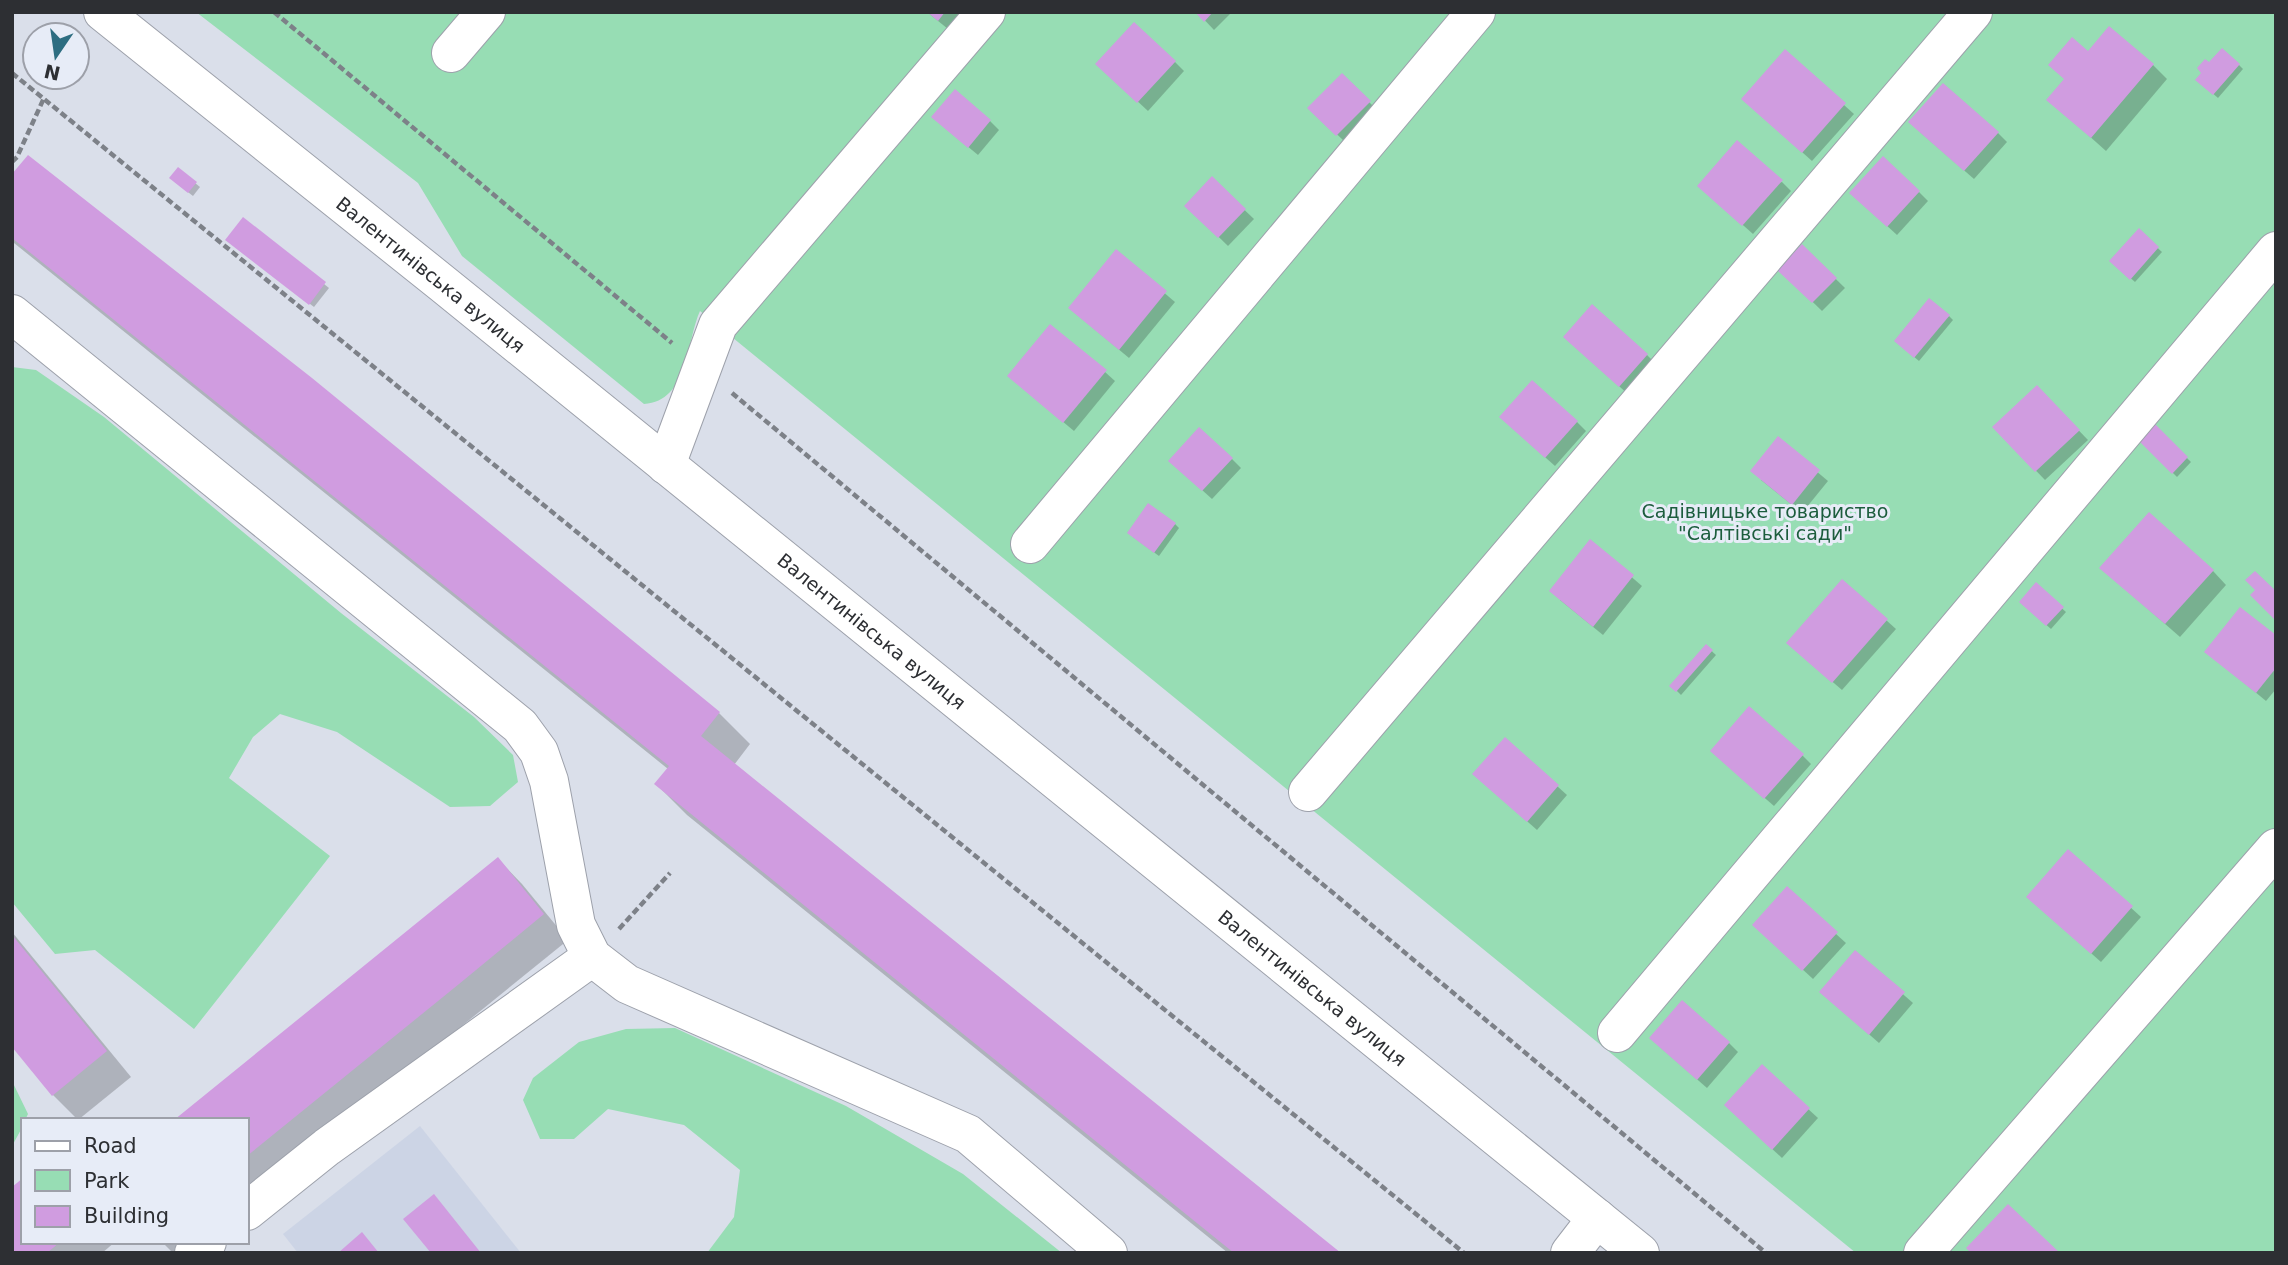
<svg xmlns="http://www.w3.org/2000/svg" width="2288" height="1265" viewBox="0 0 2288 1265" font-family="'DejaVu Sans',sans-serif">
<rect width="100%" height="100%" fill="#dadfea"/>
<!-- built -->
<path fill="#ccd4e5" d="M 420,1126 L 521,1253 L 298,1253 L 283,1234 Z"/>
<!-- green -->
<g fill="#97ddb4">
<path d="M 196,12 L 2276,12 L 2276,1253 L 1856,1253 L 700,311 C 686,342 689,401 644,404 L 462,256 L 418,183 Z"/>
<path d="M 12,367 L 36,370 L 104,417 L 341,613 L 474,717 L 513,755 L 518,782 L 490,806 L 450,807 L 337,732 L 280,714 L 253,737 L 229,778 L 330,856 L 194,1029 L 95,950 L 55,954 L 12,902 Z"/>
<path d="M 675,1028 L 846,1106 L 963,1174 L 1062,1253 L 707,1253 L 734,1217 L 740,1170 L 684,1125 L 608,1109 L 574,1139 L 540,1139 L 523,1100 L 533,1078 L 579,1042 L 626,1029 Z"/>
<path d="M 12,1081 L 28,1114 L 25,1120 L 23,1120 L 23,1126 L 12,1146 Z"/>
</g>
<!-- shadow -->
<g fill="#0003">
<path d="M 927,12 L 962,12 L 948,29 Z"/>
<path d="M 1197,12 L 1232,12 L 1214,30 Z"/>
<path d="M 1785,52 L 1854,114 L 1812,161 L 1753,108 Z"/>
<path d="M 2089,53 L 2153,65 L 2167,79 L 2106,151 L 2049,100 Z"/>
<path d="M 1175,62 L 1184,71 L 1148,111 L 1107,73 Z"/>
<path d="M 2209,65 L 2239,65 L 2243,69 L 2218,98 L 2202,84 Z"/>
<path d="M 1342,75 L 1379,112 L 1347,144 L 1310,108 Z"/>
<path d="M 990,121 L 999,130 L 978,155 L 943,126 Z"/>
<path d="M 1920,132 L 1998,133 L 2007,142 L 1974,179 Z"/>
<path d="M 178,169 L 200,187 L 193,196 L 175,182 Z"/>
<path d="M 12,172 L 311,379 L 719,713 L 750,744 L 734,765 L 1338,1253 L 1228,1253 L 687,815 L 656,784 L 668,769 L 14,243 Z"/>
<path d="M 1212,179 L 1254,219 L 1228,246 L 1187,206 Z"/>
<path d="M 1782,182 L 1791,191 L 1753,234 L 1709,195 Z"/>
<path d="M 1919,192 L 1928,201 L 1897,235 L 1861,202 Z"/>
<path d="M 243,219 L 329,288 L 314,307 L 232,244 Z"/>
<path d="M 2139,231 L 2162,252 L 2135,282 L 2111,261 Z"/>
<path d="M 1802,246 L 1845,288 L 1822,311 L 1780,270 Z"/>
<path d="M 1116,252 L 1175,302 L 1129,358 L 1080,317 Z"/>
<path d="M 1949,316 L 1953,320 L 1919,361 L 1900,345 Z"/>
<path d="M 1574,346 L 1647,355 L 1656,364 L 1629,395 Z"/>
<path d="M 1105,372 L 1115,381 L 1074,431 L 1019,385 Z"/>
<path d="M 2037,387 L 2088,440 L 2045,480 L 1994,427 Z"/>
<path d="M 1577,422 L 1586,431 L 1555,466 L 1510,426 Z"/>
<path d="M 2155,427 L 2191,462 L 2177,477 L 2141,441 Z"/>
<path d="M 1778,439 L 1828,481 L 1802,513 L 1761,480 Z"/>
<path d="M 1232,459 L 1241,468 L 1212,499 L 1180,470 Z"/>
<path d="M 1175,524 L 1179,528 L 1159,556 L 1133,537 Z"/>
<path d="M 1591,542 L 1642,586 L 1603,635 L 1560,600 Z"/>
<path d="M 2213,571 L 2226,585 L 2180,637 L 2116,581 Z"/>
<path d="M 2036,585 L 2066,612 L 2051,629 L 2021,602 Z"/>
<path d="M 1886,620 L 1896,629 L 1842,690 L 1798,652 Z"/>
<path d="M 2276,638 L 2276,689 L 2266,701 L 2207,652 Z"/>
<path d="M 1706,646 L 1716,655 L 1681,695 L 1672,686 Z"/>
<path d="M 1505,739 L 1567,795 L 1537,830 L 1484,783 Z"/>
<path d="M 1802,755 L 1811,764 L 1774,806 L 1721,760 Z"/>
<path d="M 2069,851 L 2141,917 L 2101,962 L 2038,906 Z"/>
<path d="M 498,859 L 522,884 L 568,940 L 247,1200 L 247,1120 Z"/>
<path d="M 12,932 L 131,1077 L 78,1120 L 53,1095 L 12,1044 Z"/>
<path d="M 1764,934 L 1836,934 L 1846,943 L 1813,979 Z"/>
<path d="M 1856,953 L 1913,1003 L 1879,1043 L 1831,1001 Z"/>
<path d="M 1729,1043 L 1738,1052 L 1707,1088 L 1660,1047 Z"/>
<path d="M 1762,1067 L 1818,1118 L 1782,1158 L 1736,1115 Z"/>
<path d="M 23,1242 L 115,1242 L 102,1253 L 12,1253 Z"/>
<path d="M 162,1242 L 195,1242 L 182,1253 L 173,1253 Z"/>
</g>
<!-- building -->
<g fill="#d09ce0">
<path d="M 927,12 L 945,12 L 938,21 Z"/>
<path d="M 1195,12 L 1213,12 L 1204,22 Z"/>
<path d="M 1134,22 L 1176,61 L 1137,103 L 1095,64 Z"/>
<path d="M 2109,26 L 2154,64 L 2091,138 L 2046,100 L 2064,79 L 2048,65 L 2072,37 L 2088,51 Z"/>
<path d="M 2222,48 L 2240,64 L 2213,95 L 2195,80 L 2201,73 L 2197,68 L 2205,59 L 2209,62 Z"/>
<path d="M 1785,49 L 1846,103 L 1802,153 L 1741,99 Z"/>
<path d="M 1342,73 L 1371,101 L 1336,136 L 1307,108 Z"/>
<path d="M 1943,83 L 1999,132 L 1964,171 L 1908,122 Z"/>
<path d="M 955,89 L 991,120 L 968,148 L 931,117 Z"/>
<path d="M 1737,140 L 1783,180 L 1742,226 L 1697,186 Z"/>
<path d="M 28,155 L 312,378 L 720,712 L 701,736 L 1341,1253 L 1234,1253 L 654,784 L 669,766 L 12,238 L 12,174 Z"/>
<path d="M 1883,156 L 1920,191 L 1887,227 L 1849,193 Z"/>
<path d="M 178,167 L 197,182 L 188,193 L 169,178 Z"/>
<path d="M 1212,176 L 1246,209 L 1218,238 L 1184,206 Z"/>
<path d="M 243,217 L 326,282 L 309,305 L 225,240 Z"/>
<path d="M 2139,228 L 2159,247 L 2130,280 L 2109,261 Z"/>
<path d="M 1802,244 L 1837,278 L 1812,303 L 1777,270 Z"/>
<path d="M 1116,249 L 1167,291 L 1119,350 L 1068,308 Z"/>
<path d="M 1929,298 L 1950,315 L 1914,358 L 1894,341 Z"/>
<path d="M 1592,304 L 1648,354 L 1619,387 L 1563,337 Z"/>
<path d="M 1050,324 L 1107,370 L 1063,423 L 1007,376 Z"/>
<path d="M 1532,380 L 1578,421 L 1545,458 L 1499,417 Z"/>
<path d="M 2037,385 L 2080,430 L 2035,472 L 1992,427 Z"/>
<path d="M 2155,424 L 2188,457 L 2172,474 L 2139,441 Z"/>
<path d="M 1199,427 L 1233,458 L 1202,491 L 1168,461 Z"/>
<path d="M 1778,436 L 1820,470 L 1792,505 L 1750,471 Z"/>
<path d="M 1148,503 L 1176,523 L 1154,553 L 1127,533 Z"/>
<path d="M 2149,512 L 2214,570 L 2165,624 L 2099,568 Z"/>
<path d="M 1590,539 L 1634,575 L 1593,627 L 1549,591 Z"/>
<path d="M 2255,571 L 2276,591 L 2276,621 L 2250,595 L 2255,590 L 2245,580 Z"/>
<path d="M 1842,579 L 1888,619 L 1832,683 L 1786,643 Z"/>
<path d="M 2036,582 L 2064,607 L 2046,626 L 2019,602 Z"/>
<path d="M 2240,607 L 2276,635 L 2276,668 L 2256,693 L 2204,652 Z"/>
<path d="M 1706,644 L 1713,650 L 1676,692 L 1669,686 Z"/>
<path d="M 1749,706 L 1804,754 L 1764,799 L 1710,751 Z"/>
<path d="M 1505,737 L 1559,785 L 1527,822 L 1472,774 Z"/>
<path d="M 2068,849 L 2133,906 L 2091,954 L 2026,897 Z"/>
<path d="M 498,857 L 544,914 L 459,984 L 247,1156 L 247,1120 L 174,1120 Z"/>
<path d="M 1787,886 L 1838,932 L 1802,971 L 1752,925 Z"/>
<path d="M 12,935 L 107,1051 L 52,1096 L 12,1047 Z"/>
<path d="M 1855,950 L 1905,992 L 1869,1035 L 1819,992 Z"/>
<path d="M 1682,1000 L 1730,1042 L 1697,1080 L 1649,1038 Z"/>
<path d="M 1762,1064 L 1810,1108 L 1772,1150 L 1724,1105 Z"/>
<path d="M 23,1178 L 23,1242 L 60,1242 L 47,1253 L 12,1253 L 12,1187 Z"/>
<path d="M 434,1194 L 481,1253 L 431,1253 L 403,1219 Z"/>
<path d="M 2008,1204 L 2060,1253 L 1971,1253 L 1966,1248 Z"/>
<path d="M 362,1232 L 379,1253 L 338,1253 Z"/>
</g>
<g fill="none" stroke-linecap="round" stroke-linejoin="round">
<defs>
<g id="minor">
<path id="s1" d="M 103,12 L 443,284 L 1640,1253"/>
<path d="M 451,53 L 486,12"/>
<path d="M 12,314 L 520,726 L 539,752 L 549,781 L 576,925 L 592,957 L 627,984 L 968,1134 L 1108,1253"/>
<path d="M 666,465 L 718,325 L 986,12"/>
<path d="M 1030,544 L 1476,12"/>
<path d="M 1308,792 L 1973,12"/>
<path d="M 1617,1033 L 2276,251"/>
<path d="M 247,1211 L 327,1147 L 592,957"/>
<path d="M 194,1253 L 207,1242"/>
<path d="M 1570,1253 L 1597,1218"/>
<path d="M 1923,1253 L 2276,848"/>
</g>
</defs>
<!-- minor casing -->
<use href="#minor" stroke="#9da1ab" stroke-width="40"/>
<!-- path -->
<g stroke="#7d8188" stroke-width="4.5" stroke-dasharray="7 3.5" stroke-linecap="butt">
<path d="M 274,12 L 672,343"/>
<path d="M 12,73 L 1464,1253"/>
<path d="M 12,162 L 17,157 L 44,98"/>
<path d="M 732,393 L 1766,1253"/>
<path d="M 619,929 L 670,873"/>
</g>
<!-- minor -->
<use href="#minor" stroke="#fff" stroke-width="38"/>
</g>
<g text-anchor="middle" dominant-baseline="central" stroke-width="6" stroke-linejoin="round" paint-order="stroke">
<!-- street labels -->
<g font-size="19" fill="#2d2f33" stroke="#e7ecf7">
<text stroke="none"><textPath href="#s1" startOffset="420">Валентинівська вулиця</textPath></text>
<text stroke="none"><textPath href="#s1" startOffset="987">Валентинівська вулиця</textPath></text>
<text stroke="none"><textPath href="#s1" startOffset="1554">Валентинівська вулиця</textPath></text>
</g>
<!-- park labels -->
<g font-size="19" fill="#1c5d3d" stroke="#e7ecf7">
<text x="1765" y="511">Садівницьке товариство<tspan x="1765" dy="22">"Салтівські сади"</tspan></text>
</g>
</g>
<!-- border -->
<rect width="2288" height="1265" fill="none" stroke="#2d2f33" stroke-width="28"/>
<!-- legend -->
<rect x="21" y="1118" width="228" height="126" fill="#e7ecf7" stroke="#9da0a9" stroke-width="2"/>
<rect x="35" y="1141" width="35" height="10" fill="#ffffff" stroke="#9da0a9" stroke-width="2"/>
<text x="84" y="1153" font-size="21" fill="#2d2f33">Road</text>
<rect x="35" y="1170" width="35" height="21" fill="#97ddb4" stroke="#9da0a9" stroke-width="2"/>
<text x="84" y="1188" font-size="21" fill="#2d2f33">Park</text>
<rect x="35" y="1206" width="35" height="21" fill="#d09ce0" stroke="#9da0a9" stroke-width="2"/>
<text x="84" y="1223" font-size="21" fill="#2d2f33">Building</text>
<!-- north arrow -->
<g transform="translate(56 56) rotate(193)"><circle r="33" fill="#e7ecf7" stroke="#9da0a9" stroke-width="2"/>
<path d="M0-5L12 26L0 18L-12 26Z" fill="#2d6d81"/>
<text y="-10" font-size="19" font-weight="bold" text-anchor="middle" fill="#2d2f33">N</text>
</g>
</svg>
